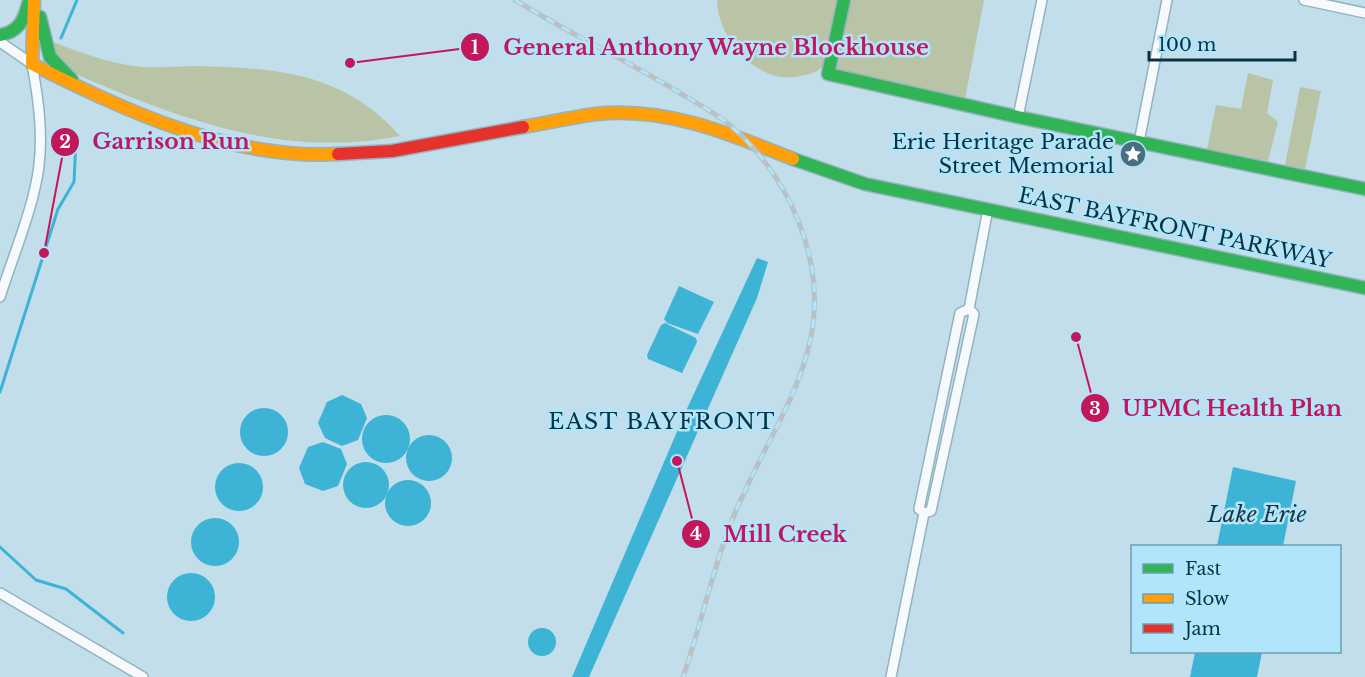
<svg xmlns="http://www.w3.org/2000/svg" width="1365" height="677" viewBox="0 0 1365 677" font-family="'Libre Baskerville',serif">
<rect width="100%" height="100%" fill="#c1deea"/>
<!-- green -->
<g fill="#b9c4a7">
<path d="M 717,0 L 984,0 L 965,99 L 822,67 C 815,74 806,75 796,77 C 755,82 718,39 717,0 Z"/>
<path d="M 50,41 C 80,52 109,64 142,67 C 160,68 178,66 196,66 C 277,68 343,72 400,136 C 284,160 174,117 69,71 L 62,65 Z"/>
<path d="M 1248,73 L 1273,80 L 1267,113 L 1278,122 L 1268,161 L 1207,149 L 1216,105 L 1241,109 Z"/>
<path d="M 1300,87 L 1321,91 L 1305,169 L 1285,165 Z"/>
</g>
<!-- water -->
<g fill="#3db3d5">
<path d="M 757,258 L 768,262 L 757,298 L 589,677 L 572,677 L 685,413 Z"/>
<path d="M 679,286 L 714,302 L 698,334 L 667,323 L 664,319 Z"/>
<path d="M 665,323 L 696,338 L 697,342 L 682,373 L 648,359 L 647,355 L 661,325 Z"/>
<path d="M 342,395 L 361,404 L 367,418 L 358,440 L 342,446 L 325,438 L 318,423 L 327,402 Z"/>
<circle cx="264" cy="432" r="24"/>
<circle cx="386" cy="439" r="24"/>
<circle cx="429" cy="458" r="23"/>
<path d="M 323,442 L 341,449 L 347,464 L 338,486 L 323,491 L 305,484 L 299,468 L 308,447 Z"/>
<circle cx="366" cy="485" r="23"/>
<circle cx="239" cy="487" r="24"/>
<path d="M 1233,467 L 1296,481 L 1283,546 L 1217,546 Z"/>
<circle cx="408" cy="503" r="23"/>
<circle cx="215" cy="542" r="24"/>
<circle cx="191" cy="597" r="24"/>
<circle cx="542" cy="642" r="14"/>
<path d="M 1195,652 L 1262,652 L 1257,677 L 1190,677 Z"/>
</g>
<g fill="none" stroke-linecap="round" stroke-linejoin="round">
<!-- stream -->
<g stroke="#3db3d5" stroke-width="3">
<path d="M 61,38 L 77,0"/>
<path d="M 0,392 L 58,209 L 74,182 L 76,141"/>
<path d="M 0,547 L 36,580 L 66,589 L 123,633"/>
</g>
<defs>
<g id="street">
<path d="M 1304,0 L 1365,13"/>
<path d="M 0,42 L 32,64 C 38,97 43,131 39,165 C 35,204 12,259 0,297"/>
<path d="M 1018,117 L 1042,0"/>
<path d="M 1139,142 L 1167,0"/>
<path d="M 969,309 L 988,209"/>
<path d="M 924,513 L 931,511 L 974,314 L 969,309"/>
<path d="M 0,593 L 143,677"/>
<path d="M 891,677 L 924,513 L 919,509 L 960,313 L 969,309"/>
</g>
<g id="fast">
<path d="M 844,0 L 828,74 L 1018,117 L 1365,189"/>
<path d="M 40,17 L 50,57 L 72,80"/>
<path d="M 0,35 C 18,32 24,21 28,4"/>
<path d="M 793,159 L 865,184 L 1365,288"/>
</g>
<g id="slow">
<path d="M 34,0 L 32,64 C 126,111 230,160 338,154"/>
<path d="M 523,127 C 548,123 572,117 596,114 C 665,106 731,134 793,159"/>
</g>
<path id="jam" d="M 338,154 L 392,151 L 523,127"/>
</defs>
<!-- street casing -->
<use href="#street" stroke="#93b3bf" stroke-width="12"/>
<!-- fast casing -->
<use href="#fast" stroke="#93b3bf" stroke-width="15"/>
<!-- slow casing -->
<use href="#slow" stroke="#93b3bf" stroke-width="15"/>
<!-- jam casing -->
<use href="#jam" stroke="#93b3bf" stroke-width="15"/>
<!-- street -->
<use href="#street" stroke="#f6fafc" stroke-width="9"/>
<!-- fast -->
<use href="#fast" stroke="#30b455" stroke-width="12"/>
<!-- slow -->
<use href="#slow" stroke="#ff9f0a" stroke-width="12"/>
<!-- jam -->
<use href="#jam" stroke="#e5322d" stroke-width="12"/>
<defs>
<path id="rail" d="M 515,0 C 569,33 626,60 680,93 C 697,103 715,113 730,125 C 760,151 783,183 798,220 C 846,340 779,409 735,513 C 713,565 702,623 683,677"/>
</defs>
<!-- rail casing -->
<use href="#rail" stroke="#b8c2c5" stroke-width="5"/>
<!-- rail -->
<use href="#rail" stroke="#b0e5fb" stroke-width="3" stroke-dasharray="9" stroke-linecap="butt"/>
</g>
<!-- icons -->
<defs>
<symbol id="sight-disc" viewBox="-11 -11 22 22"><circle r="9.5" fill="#486f7d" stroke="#b0e5fb"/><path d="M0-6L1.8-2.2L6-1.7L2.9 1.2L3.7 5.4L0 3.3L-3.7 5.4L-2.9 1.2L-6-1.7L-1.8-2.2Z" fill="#fff"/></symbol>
</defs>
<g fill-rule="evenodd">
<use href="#sight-disc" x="1118" y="139" width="30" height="30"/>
</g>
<g text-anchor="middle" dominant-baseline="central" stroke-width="5" stroke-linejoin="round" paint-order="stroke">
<!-- poi labels -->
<g font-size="21" fill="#073342" stroke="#b0e5fb" text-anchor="end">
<text x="1114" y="142">Erie Heritage Parade<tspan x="1114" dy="24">Street Memorial</tspan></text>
</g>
<!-- street labels -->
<g font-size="21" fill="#073342" stroke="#b0e5fb">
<text transform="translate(1175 228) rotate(12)">EAST BAYFRONT PARKWAY</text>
</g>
<!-- neighbourhood labels -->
<g font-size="22" letter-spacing="1.5" fill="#073342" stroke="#b0e5fb">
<text x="662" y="421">EAST BAYFRONT</text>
</g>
<!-- water labels -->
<g font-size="22" font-style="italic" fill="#1d323b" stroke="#b0e5fb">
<text x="1257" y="514">Lake Erie</text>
</g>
</g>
<!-- callouts -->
<path fill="none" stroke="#c2185b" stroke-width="2" d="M350 63L475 47M44 253L65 142M1076 337L1095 408M677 461L696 534"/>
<g fill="#c2185b" stroke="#b0e5fb" stroke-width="2">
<circle cx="350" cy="63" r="6"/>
<circle cx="44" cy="253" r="6"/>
<circle cx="1076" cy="337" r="6"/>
<circle cx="677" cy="461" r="6"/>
<circle cx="475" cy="47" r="15"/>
<circle cx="65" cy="142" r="15"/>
<circle cx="1095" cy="408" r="15"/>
<circle cx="696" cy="534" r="15"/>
</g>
<g font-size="18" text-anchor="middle" font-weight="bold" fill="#fff">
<text x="475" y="54">1</text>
<text x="65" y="148">2</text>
<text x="1095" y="415">3</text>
<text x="696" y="540">4</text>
</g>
<g font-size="22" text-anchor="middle" font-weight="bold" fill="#c2185b" stroke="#b0e5fb" stroke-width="5" stroke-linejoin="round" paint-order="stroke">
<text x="716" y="55">General Anthony Wayne Blockhouse</text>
<text x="171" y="149">Garrison Run</text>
<text x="1232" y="416">UPMC Health Plan</text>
<text x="785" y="542">Mill Creek</text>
</g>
<!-- legend -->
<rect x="1131" y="545" width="210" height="108" fill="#b0e5fb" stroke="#6c9eb1" stroke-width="1.5"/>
<rect x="1143" y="564" width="30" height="9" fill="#30b455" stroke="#6c9eb1" stroke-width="1.5"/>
<text x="1185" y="575" font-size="18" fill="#073342">Fast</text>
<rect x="1143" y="594" width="30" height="9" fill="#ff9f0a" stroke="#6c9eb1" stroke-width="1.5"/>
<text x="1185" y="605" font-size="18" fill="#073342">Slow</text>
<rect x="1143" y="624" width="30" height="9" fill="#e5322d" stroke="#6c9eb1" stroke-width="1.5"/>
<text x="1185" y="635" font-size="18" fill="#073342">Jam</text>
<!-- scale -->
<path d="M1149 51v9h146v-9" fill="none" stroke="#073342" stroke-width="3"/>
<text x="1158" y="51" font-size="18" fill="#073342" stroke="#b0e5fb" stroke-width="4.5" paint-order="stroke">100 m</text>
</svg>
